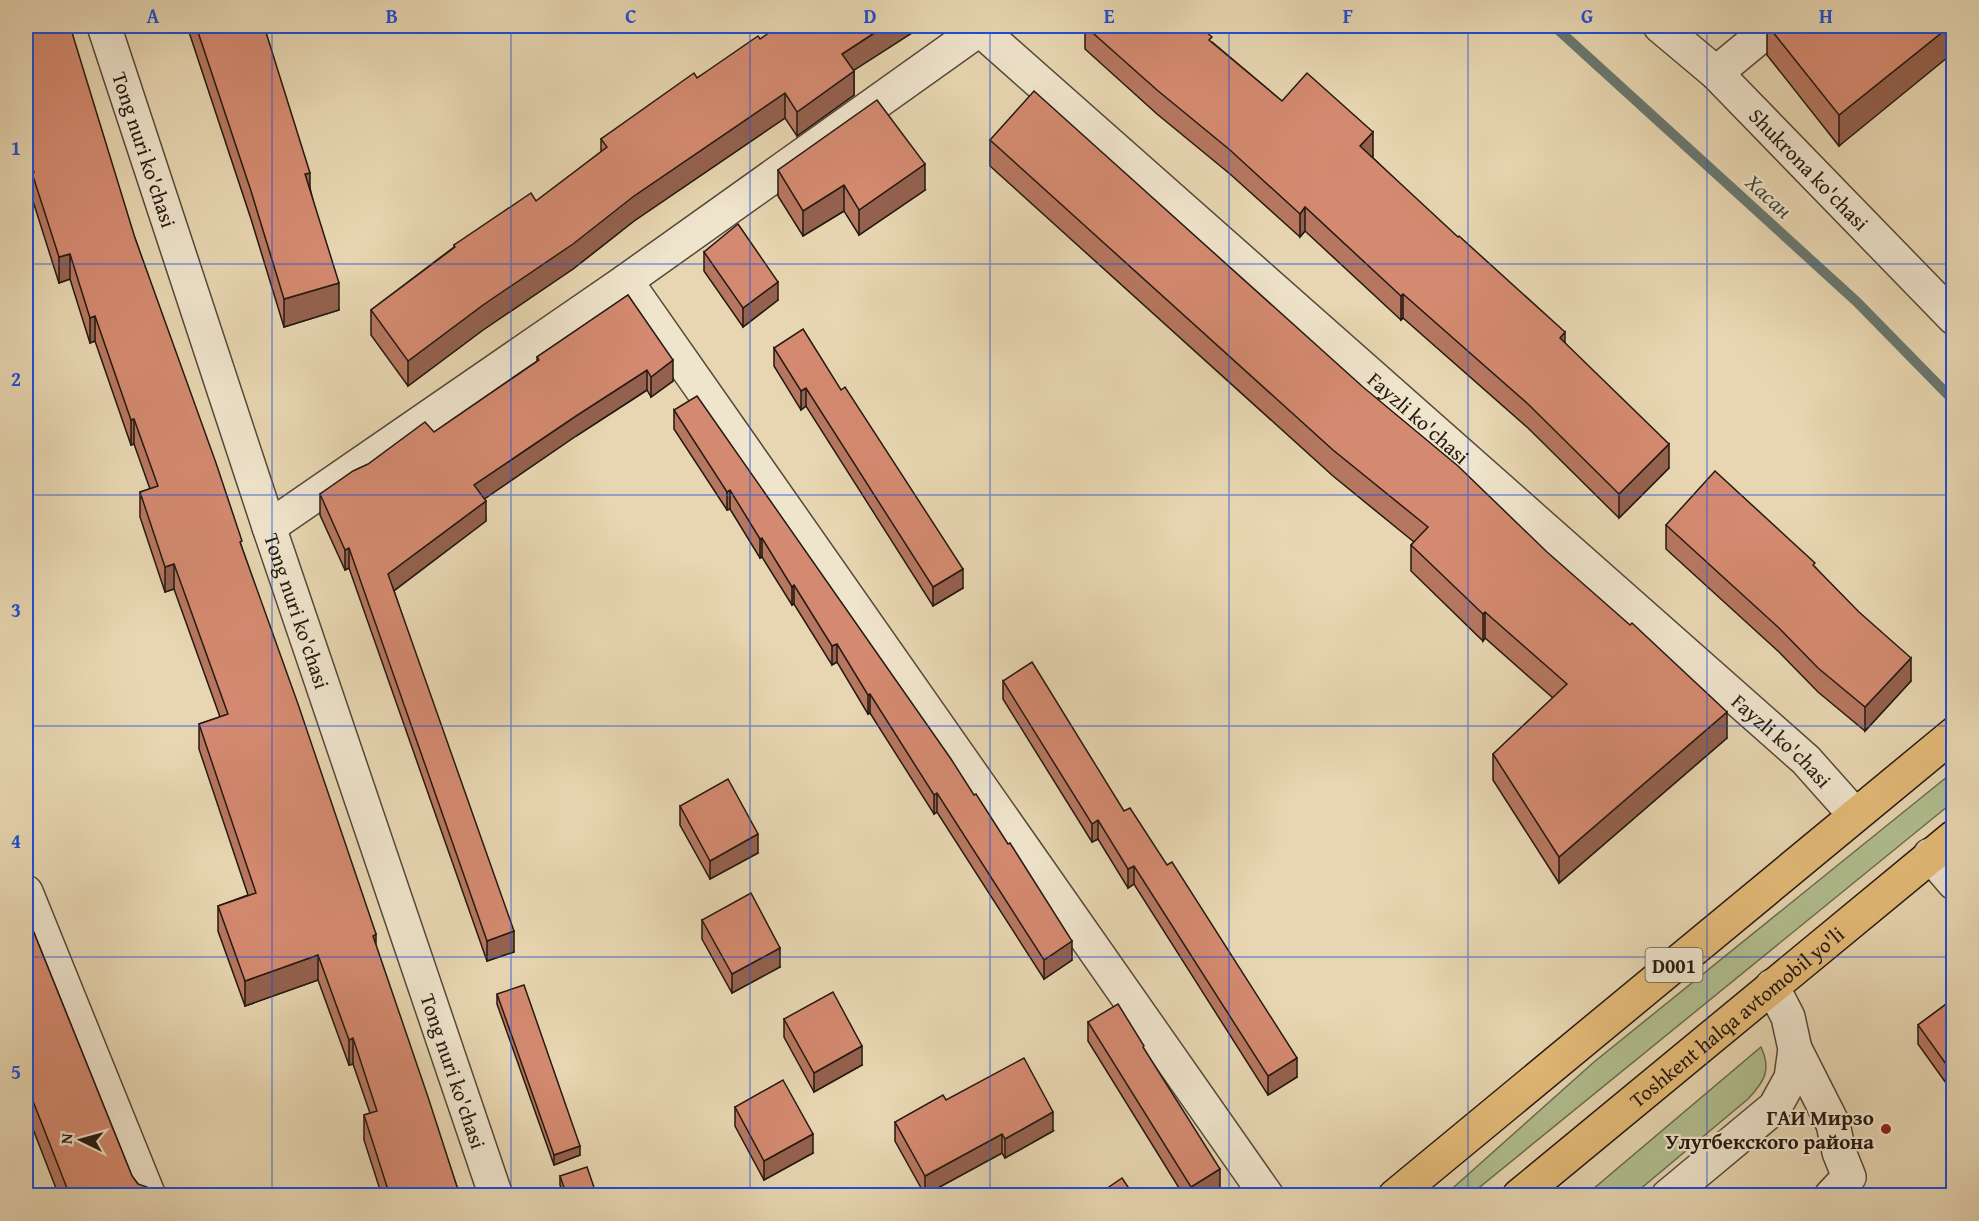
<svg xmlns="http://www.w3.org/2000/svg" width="1979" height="1221" viewBox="0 0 1979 1221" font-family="'Gentium Book Plus',serif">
<rect width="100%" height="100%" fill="#e7d6b1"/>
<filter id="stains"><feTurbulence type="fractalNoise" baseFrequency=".00333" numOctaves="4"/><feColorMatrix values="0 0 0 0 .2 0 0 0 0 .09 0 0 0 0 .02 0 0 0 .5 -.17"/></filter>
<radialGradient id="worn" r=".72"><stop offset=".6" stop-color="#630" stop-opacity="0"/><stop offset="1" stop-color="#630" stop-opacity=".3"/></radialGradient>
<!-- green -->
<g fill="#b1be8f" stroke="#6a6c50" stroke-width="1.5">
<path d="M 1953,772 L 1953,802 L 1470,1195 L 1445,1195 L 1594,1062 Z"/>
<path d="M 1761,1047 C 1772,1070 1764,1082 1748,1099 L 1633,1195 L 1586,1195 Z"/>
</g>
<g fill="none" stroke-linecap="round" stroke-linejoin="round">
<!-- stream -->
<path stroke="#697871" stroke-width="10" d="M 1554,26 L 1857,302 L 1954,401"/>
<defs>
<g id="minor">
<path id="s1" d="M 104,26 L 269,527 L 496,1196"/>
<path id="s2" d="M 976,26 L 1806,760 L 1855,815"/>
<path id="s3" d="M 1660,26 L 1716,73 L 1954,318"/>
<path d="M 1716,73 L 1773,26"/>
<path d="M 626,281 L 1267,1196"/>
<path d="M 269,527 L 626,281 L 984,26"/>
<path d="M 1930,855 L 1954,883"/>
<path d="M 26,892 L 149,1196"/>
<path d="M 1795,1049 L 1833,1124 L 1839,1152 L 1849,1177 L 1831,1196"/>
<path d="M 1668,1196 L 1775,1107 L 1791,1078 L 1795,1049 L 1788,1017 L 1772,986"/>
</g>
<g id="highway">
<path d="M 1395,1196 L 1954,734"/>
<path id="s4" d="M 1519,1196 L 1954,837"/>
</g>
</defs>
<!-- minor casing -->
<use href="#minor" stroke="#554839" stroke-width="36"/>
<!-- highway casing -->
<use href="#highway" stroke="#241911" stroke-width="36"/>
<!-- minor -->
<use href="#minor" stroke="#efe4cc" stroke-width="33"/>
<!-- highway -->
<use href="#highway" stroke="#e4bb78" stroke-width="33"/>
</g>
<!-- wall -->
<g fill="#b67760" stroke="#241911" stroke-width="1.5">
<path d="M 26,26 L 135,238 L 242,548 L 460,1196 L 382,1196 L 364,1140 L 364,1115 L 370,1113 L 353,1064 L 349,1065 L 318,980 L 245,1006 L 218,931 L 218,906 L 248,895 L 199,749 L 199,724 L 220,717 L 174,589 L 165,592 L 140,517 L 140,492 L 150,489 L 134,444 L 131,445 L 95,341 L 90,343 L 70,279 L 59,283 L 32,198 L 32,191 L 26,171 Z"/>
<path d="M 187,26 L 264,26 L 310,188 L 339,310 L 284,327 L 251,219 Z"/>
<path d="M 1085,26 L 1212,42 L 1282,101 L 1373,156 L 1372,157 L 1565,343 L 1669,468 L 1619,518 L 1528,428 L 1403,318 L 1401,320 L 1305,231 L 1300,237 L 1230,174 L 1157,114 L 1085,49 Z"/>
<path d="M 1767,26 L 1953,26 L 1839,146 L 1767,55 Z"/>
<path d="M 760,39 L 854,70 L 854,95 L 797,136 L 785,118 L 634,221 L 573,269 L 483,330 L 408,386 L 371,335 L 371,310 L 454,247 L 454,245 L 536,201 L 601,152 L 601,139 L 697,78 Z"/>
<path d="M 990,140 L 1727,738 L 1559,883 L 1493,780 L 1493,754 L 1553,698 L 1485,638 L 1483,641 L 1411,571 L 1411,545 L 1414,542 L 1333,476 L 990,166 Z"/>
<path d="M 778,170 L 925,190 L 859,235 L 844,211 L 803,236 L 778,196 Z"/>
<path d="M 704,252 L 778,300 L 743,327 L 704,271 Z"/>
<path d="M 628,295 L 673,381 L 651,397 L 647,390 L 576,436 L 484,499 L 486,521 L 394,591 L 514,952 L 487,961 L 349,568 L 345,570 L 320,515 L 320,494 L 434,432 L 537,361 L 537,357 Z"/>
<path d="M 774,348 L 963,588 L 933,606 L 806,406 L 801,410 L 774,366 Z"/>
<path d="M 674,410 L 1072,960 L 1044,979 L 937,812 L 934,814 L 870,713 L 868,714 L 837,662 L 832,665 L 794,604 L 792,605 L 762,557 L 760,558 L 730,509 L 727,510 L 674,429 Z"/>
<path d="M 1666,525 L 1815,567 L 1911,681 L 1865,731 L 1818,692 L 1779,652 L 1666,549 Z"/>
<path d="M 1003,681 L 1124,811 L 1297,1077 L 1268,1095 L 1134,884 L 1128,888 L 1098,839 L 1092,842 L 1003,699 Z"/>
<path d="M 680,806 L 758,853 L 710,879 L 680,825 Z"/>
<path d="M 26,913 L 132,1176 L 138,1184 L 150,1196 L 59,1196 L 26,1111 Z"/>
<path d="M 702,920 L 780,967 L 732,993 L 702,939 Z"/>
<path d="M 497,994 L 580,1155 L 554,1165 L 497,1004 Z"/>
<path d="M 1953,999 L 1951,1090 L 1918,1044 L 1918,1025 Z"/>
<path d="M 784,1019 L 862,1065 L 814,1092 L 784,1037 Z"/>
<path d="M 1088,1022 L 1144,1050 L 1220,1188 L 1207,1196 L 1184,1196 L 1088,1041 Z"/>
<path d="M 735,1107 L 813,1153 L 764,1180 L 735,1126 Z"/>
<path d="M 895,1122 L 1053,1131 L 1005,1158 L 1002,1153 L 925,1195 L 895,1141 Z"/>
<path d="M 560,1176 L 597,1196 L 564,1196 L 560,1185 Z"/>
</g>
<!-- shaded-wall -->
<g fill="#94614e" stroke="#241911" stroke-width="1.5">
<path d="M 885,26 L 923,26 L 842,78 L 842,54 Z"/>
<path d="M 1950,26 L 1953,26 L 1953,53 L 1839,146 L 1839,115 Z"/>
<path d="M 854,71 L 854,95 L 797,136 L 797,112 Z"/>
<path d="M 785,93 L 785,118 L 634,221 L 573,269 L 483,330 L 408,386 L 408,361 L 483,305 L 634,196 Z"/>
<path d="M 1373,132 L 1373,156 L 1360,170 L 1360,146 Z"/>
<path d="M 925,164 L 925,190 L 859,235 L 859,210 Z"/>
<path d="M 310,173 L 310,201 L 305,174 Z"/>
<path d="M 844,185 L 844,211 L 803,236 L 803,211 Z"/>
<path d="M 1305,207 L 1305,231 L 1300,237 L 1300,214 Z"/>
<path d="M 70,254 L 70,279 L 59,283 L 59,257 Z"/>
<path d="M 778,282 L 778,300 L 743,327 L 743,308 Z"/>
<path d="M 339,283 L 339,310 L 284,327 L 284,299 Z"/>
<path d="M 1403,294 L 1403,318 L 1401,320 L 1401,296 Z"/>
<path d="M 95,316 L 95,341 L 90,343 L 90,318 Z"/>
<path d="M 1565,332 L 1565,355 L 1560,338 Z"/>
<path d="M 673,360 L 673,381 L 651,397 L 651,377 Z"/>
<path d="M 647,370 L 647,390 L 576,436 L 474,506 L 474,485 L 576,416 Z"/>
<path d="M 806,388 L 806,406 L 801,410 L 801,391 Z"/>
<path d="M 134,419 L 134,444 L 131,445 L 131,420 Z"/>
<path d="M 1669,444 L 1669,468 L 1619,518 L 1619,494 Z"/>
<path d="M 730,490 L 730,509 L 727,510 L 727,492 Z"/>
<path d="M 486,501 L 486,521 L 388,595 L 388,574 Z"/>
<path d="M 762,538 L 762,557 L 760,558 L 760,539 Z"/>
<path d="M 349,548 L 349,568 L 345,570 L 345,550 Z"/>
<path d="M 174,564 L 174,589 L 165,592 L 165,567 Z"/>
<path d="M 963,569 L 963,588 L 933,606 L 933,587 Z"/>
<path d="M 794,585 L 794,604 L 792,605 L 792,587 Z"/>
<path d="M 1485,612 L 1485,638 L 1483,641 L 1483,614 Z"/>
<path d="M 837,644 L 837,662 L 832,665 L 832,646 Z"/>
<path d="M 1911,658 L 1911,681 L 1865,731 L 1865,707 Z"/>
<path d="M 870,694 L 870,713 L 868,714 L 868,695 Z"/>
<path d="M 1727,712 L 1727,738 L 1559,883 L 1559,857 Z"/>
<path d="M 937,793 L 937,812 L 934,814 L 934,795 Z"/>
<path d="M 1098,820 L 1098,839 L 1092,842 L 1092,824 Z"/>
<path d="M 758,834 L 758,853 L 710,879 L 710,861 Z"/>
<path d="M 1134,866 L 1134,884 L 1128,888 L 1128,869 Z"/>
<path d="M 514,931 L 514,952 L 487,961 L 487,941 Z"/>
<path d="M 376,934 L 376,959 L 373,936 Z"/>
<path d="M 1072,941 L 1072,960 L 1044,979 L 1044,960 Z"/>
<path d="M 780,948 L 780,967 L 732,993 L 732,974 Z"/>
<path d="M 318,955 L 318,980 L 245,1006 L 245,981 Z"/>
<path d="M 353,1038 L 353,1064 L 349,1065 L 349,1040 Z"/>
<path d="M 862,1046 L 862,1065 L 814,1092 L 814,1073 Z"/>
<path d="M 1297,1058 L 1297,1077 L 1268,1095 L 1268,1076 Z"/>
<path d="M 1953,1069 L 1953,1088 L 1951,1090 L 1951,1071 Z"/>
<path d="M 1053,1112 L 1053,1131 L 1005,1158 L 1005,1139 Z"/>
<path d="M 813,1134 L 813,1153 L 764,1180 L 764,1161 Z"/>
<path d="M 1002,1134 L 1002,1153 L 925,1195 L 925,1176 Z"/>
<path d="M 580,1146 L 580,1155 L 554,1165 L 554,1155 Z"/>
<path d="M 1220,1169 L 1220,1188 L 1207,1196 L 1191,1196 L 1191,1187 Z"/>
</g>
<!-- building -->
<g fill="#d48a70" stroke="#241911" stroke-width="1.5">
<path d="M 26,26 L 70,26 L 135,238 L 216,463 L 242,541 L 240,542 L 298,704 L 376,934 L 373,936 L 428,1097 L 460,1196 L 390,1196 L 364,1115 L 377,1111 L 353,1038 L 349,1040 L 318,955 L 245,981 L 218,906 L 256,893 L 199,724 L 228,714 L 174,564 L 165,567 L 140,492 L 158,486 L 134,419 L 131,420 L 95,316 L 90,318 L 70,254 L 59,257 L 32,173 L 34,172 L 26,146 Z"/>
<path d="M 196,26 L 264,26 L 310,173 L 305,174 L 339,283 L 284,299 L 251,191 Z"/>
<path d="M 779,26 L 885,26 L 842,54 L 854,71 L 797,112 L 785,93 L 634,196 L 573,244 L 483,305 L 408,361 L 371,310 L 455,247 L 454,245 L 531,193 L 536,201 L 607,147 L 601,139 L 694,73 L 697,78 L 758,36 L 760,39 Z"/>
<path d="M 1085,26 L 1199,26 L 1212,37 L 1209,40 L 1282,101 L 1307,73 L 1373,132 L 1360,146 L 1458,237 L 1459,236 L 1565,332 L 1560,338 L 1669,444 L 1619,494 L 1528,404 L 1403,294 L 1401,296 L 1305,207 L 1300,214 L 1230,150 L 1157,90 Z"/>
<path d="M 1768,26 L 1950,26 L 1839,115 Z"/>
<path d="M 1034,91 L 1363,387 L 1458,466 L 1547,552 L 1630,625 L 1632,623 L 1727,712 L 1559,857 L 1493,754 L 1567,684 L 1485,612 L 1483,614 L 1411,545 L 1428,527 L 1333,450 L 990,140 Z"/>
<path d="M 877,100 L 925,164 L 859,210 L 844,185 L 803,211 L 778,170 Z"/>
<path d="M 738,224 L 778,282 L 743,308 L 704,252 Z"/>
<path d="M 628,295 L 673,360 L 651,377 L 647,370 L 576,416 L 474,485 L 486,501 L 388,574 L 514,931 L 487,941 L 349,548 L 345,550 L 320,494 L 353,471 L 368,464 L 425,422 L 434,432 L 539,360 L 537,357 Z"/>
<path d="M 803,329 L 841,390 L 845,387 L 963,569 L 933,587 L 806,388 L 801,391 L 774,348 Z"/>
<path d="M 697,396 L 951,759 L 974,795 L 976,794 L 1008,844 L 1010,843 L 1072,941 L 1044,960 L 937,793 L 934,795 L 870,694 L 868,695 L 837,644 L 832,646 L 794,585 L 792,587 L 762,538 L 760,539 L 730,490 L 727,492 L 674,410 Z"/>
<path d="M 1715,471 L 1815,563 L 1813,565 L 1859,612 L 1911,658 L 1865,707 L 1818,668 L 1779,628 L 1666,525 Z"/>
<path d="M 1032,662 L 1124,811 L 1130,808 L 1167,865 L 1172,862 L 1297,1058 L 1268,1076 L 1134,866 L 1128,869 L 1098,820 L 1092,824 L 1003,681 Z"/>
<path d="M 728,779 L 758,834 L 710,861 L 680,806 Z"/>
<path d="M 751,893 L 780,948 L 732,974 L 702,920 Z"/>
<path d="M 26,913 L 132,1176 L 138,1184 L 147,1187 L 150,1196 L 70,1196 L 26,1083 Z"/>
<path d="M 524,985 L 580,1146 L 554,1155 L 497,994 Z"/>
<path d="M 833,992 L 862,1046 L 814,1073 L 784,1019 Z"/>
<path d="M 1953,999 L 1953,1069 L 1951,1071 L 1918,1025 Z"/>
<path d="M 1118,1004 L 1144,1046 L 1143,1047 L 1220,1169 L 1191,1187 L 1088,1022 Z"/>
<path d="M 1024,1058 L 1053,1112 L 1005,1139 L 1002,1134 L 925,1176 L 895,1122 L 943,1095 L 946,1100 Z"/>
<path d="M 783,1080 L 813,1134 L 764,1161 L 735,1107 Z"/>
<path d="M 587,1167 L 597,1196 L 567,1196 L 560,1176 Z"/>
<path d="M 1122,1178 L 1134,1196 L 1096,1196 Z"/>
</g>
<!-- grid -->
<path fill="none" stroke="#1d4ed8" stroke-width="1.5" stroke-opacity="0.55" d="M 272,26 L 272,1196M 511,26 L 511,1196M 750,26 L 750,1196M 990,26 L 990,1196M 1229,26 L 1229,1196M 1468,26 L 1468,1196M 1707,26 L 1707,1196M 26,264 L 1954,264M 26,495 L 1954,495M 26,726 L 1954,726M 26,957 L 1954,957"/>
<!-- markers -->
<circle fill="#8f2418" stroke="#efe4cc" stroke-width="2" cx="1886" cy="1129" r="6"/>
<g text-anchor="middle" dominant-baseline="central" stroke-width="4.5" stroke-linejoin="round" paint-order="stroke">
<!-- shield labels -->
<rect fill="#efe4cc" stroke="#615649" stroke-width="1.5" x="1645.5" y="948" width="57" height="34" rx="4.5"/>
<g font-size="20" font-weight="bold" fill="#241911">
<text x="1674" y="965">D001</text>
</g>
<!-- street labels -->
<g font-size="21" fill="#241911" stroke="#efe4cc">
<text stroke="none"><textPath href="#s1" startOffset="130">Tong nuri ko'chasi</textPath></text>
<text stroke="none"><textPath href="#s3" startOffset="207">Shukrona ko'chasi</textPath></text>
<text stroke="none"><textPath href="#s2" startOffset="591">Fayzli ko'chasi</textPath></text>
<text stroke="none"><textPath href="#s1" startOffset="616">Tong nuri ko'chasi</textPath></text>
<text stroke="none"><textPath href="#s2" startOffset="1077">Fayzli ko'chasi</textPath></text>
<text stroke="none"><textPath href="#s4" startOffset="282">Toshkent halqa avtomobil yo'li</textPath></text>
<text stroke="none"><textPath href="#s1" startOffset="1102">Tong nuri ko'chasi</textPath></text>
</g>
<!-- poi labels -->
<g font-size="21" font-weight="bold" fill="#241911" stroke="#efe4cc" text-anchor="end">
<text x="1874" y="1117">ГАИ Мирзо<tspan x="1874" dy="24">Улугбекского района</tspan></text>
</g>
<!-- water labels -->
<g font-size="22" font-style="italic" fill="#464941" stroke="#efe4cc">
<text transform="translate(1769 196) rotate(42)">Хасан</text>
</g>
</g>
<!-- margin -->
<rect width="1979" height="1221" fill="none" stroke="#e7d6b1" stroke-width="66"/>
<!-- north arrow -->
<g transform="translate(81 1140) rotate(275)" stroke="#efe4cc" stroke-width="4.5" paint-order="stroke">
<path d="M0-4.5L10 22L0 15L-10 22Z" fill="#241911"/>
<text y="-9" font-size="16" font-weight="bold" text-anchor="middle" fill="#241911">N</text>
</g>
<rect x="33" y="33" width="1913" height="1155" fill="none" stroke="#1d4ed8" stroke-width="2"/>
<g font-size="20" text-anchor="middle" font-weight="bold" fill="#1d4ed8">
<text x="153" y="23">A</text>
<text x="392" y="23">B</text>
<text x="631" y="23">C</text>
<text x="870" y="23">D</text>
<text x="1109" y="23">E</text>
<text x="1348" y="23">F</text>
<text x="1587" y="23">G</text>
<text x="1826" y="23">H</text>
<text x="16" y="155">1</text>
<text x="16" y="386">2</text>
<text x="16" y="617">3</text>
<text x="16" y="848">4</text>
<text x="16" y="1079">5</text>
</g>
<rect width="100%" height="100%" filter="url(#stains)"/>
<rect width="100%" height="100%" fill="url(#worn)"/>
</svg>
